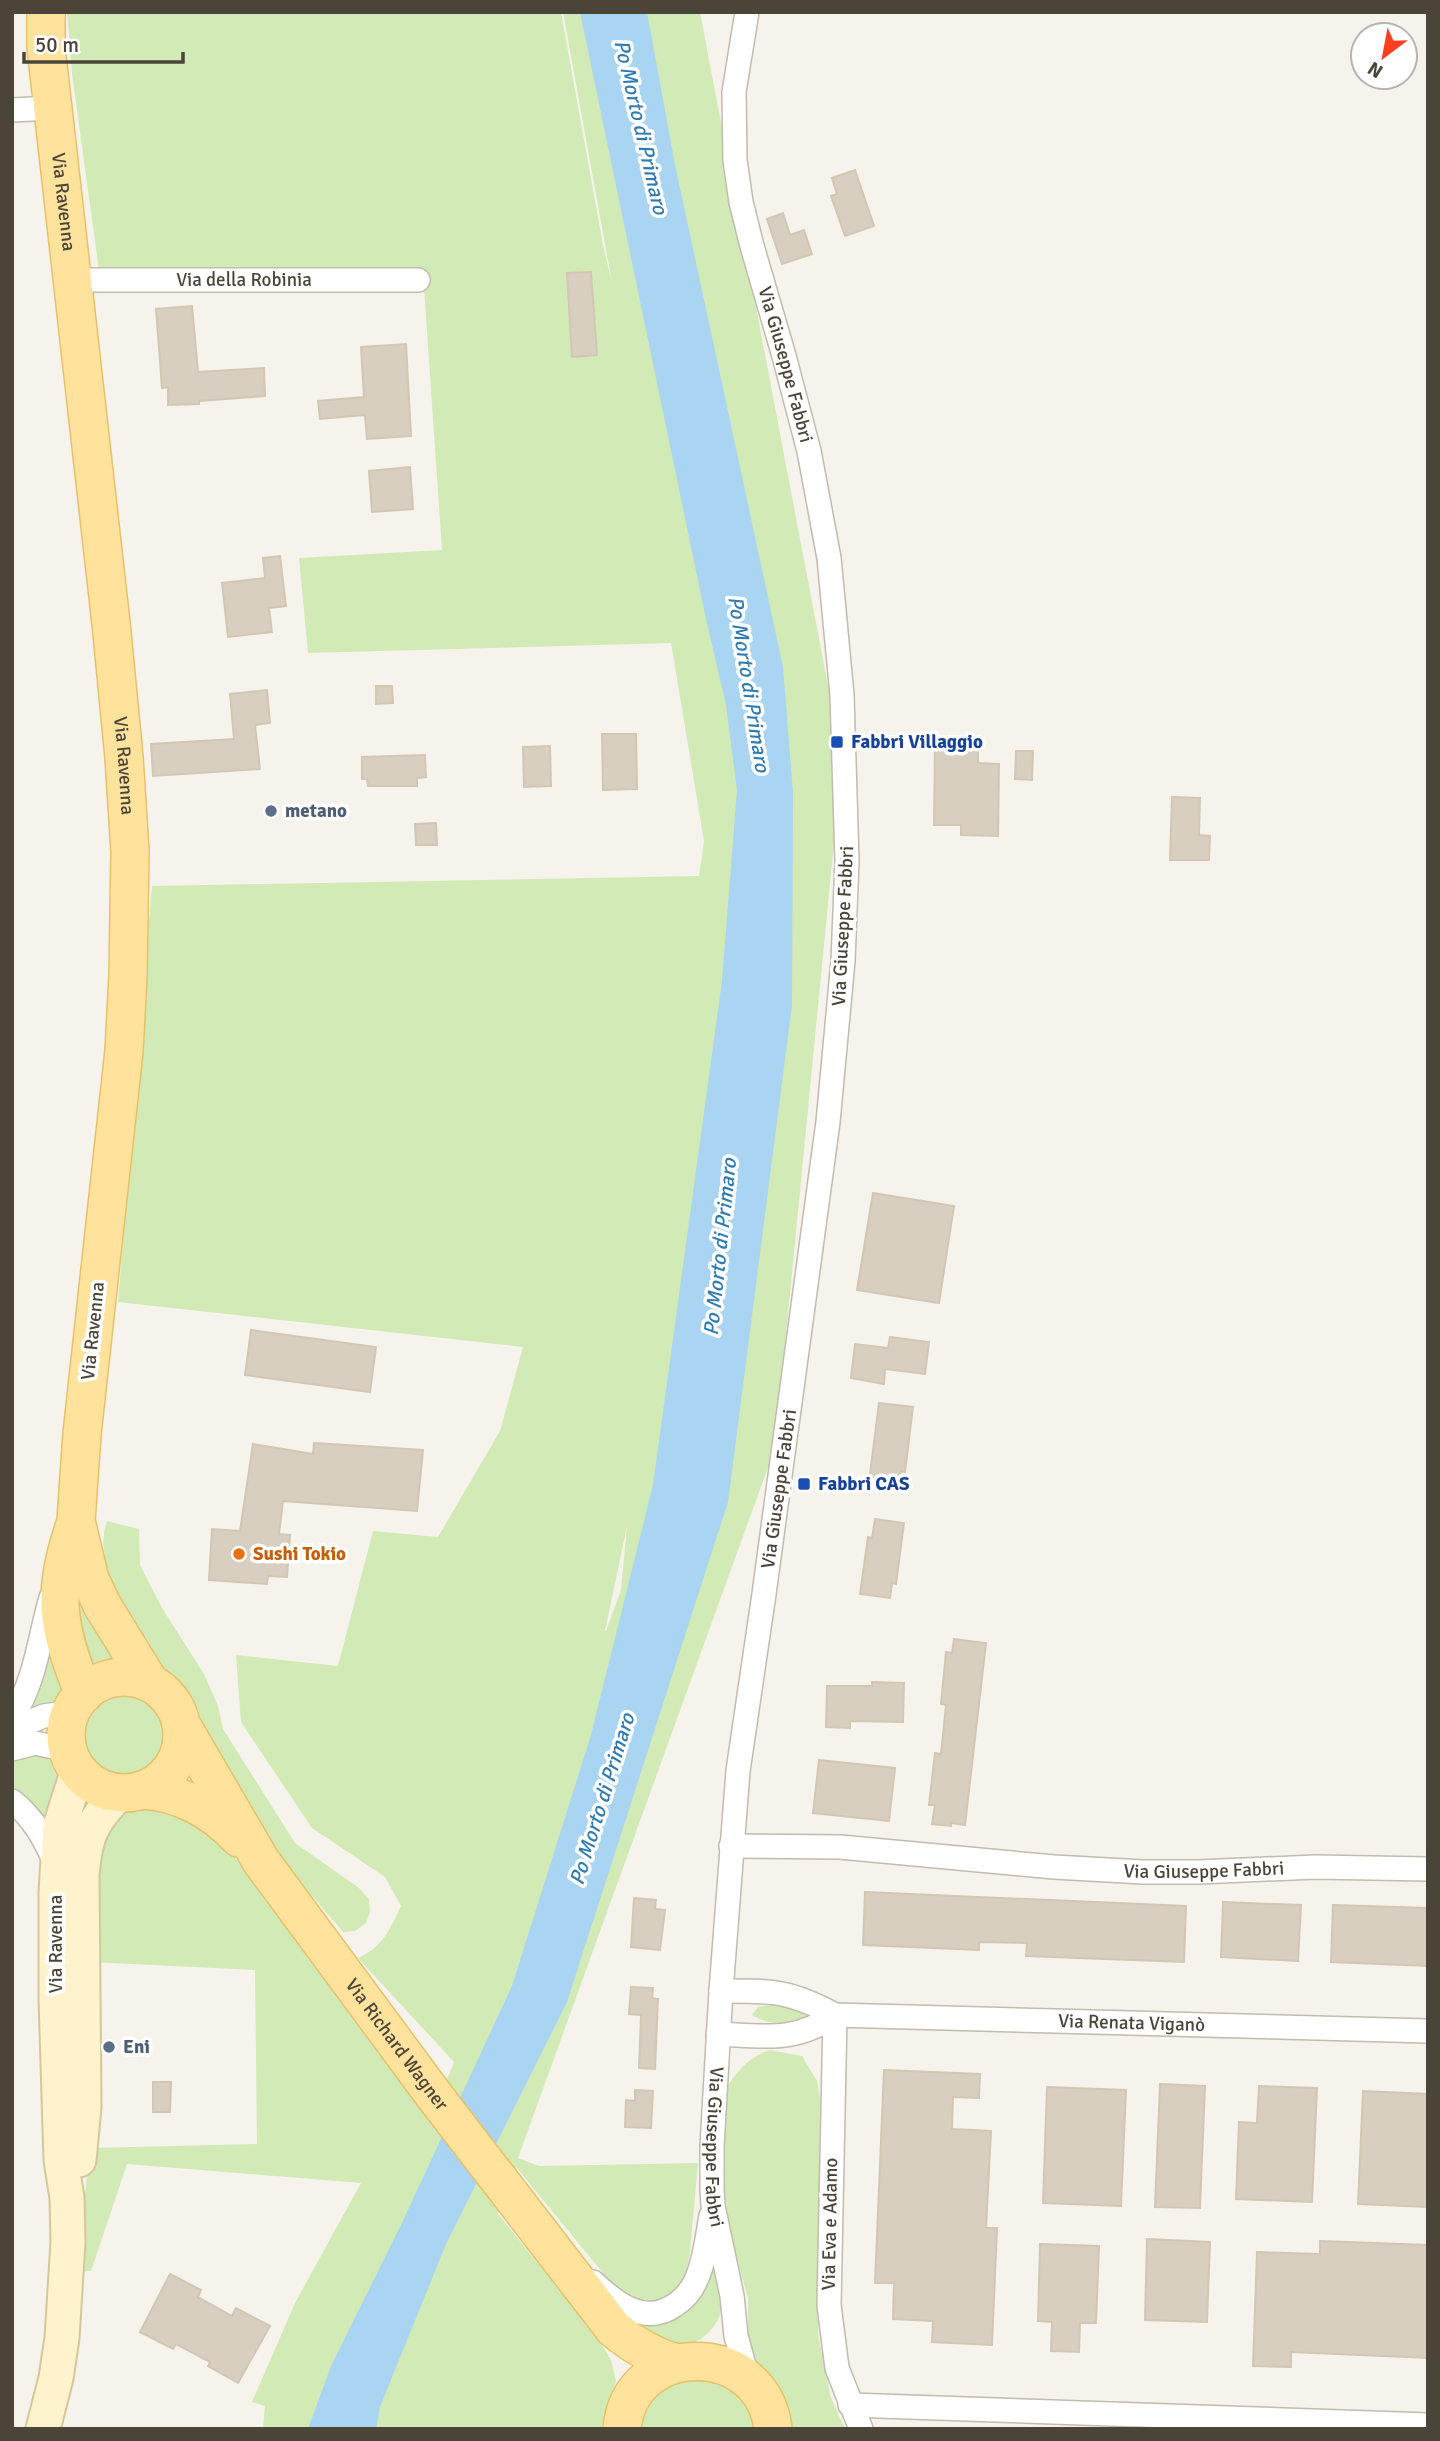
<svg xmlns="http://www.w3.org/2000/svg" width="1440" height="2441" viewBox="0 0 1440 2441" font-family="Signika,sans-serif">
<rect width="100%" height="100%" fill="#f6f3ec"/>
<!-- green -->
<g fill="#d2eab5" fill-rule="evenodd">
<path d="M 67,12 L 561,12 L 603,245 L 612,283 L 563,12 L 700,12 L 842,760 L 775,1448 L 518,2158 L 539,2166 L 698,2163 L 690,2252 L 685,2278 L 672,2295 L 655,2304 L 640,2302 L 616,2289 L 516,2167 L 498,2214 L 596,2335 L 611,2360 L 616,2381 L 601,2429 L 263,2429 L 265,2406 L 252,2402 L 295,2303 L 361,2183 L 127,2164 L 91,2271 L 75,2272 L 72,2198 L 85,2194 L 90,2148 L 257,2144 L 255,1970 L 91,1962 L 89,1861 L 119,1810 L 137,1805 L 174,1804 L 228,1848 L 426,2116 L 449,2075 L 454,2062 L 358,1958 C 383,1947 390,1929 401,1906 L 385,1877 L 312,1828 L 241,1722 L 236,1655 L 338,1666 L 373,1531 L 438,1537 L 500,1431 L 523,1347 L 118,1302 L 152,886 L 699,876 L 704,841 L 671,643 L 308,653 L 299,558 L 442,550 L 423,273 L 99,270 L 72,74 ZM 627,1526 L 621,1590 L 606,1631 L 605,1631 Z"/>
<path d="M 107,1521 L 139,1529 L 140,1565 L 162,1608 L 204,1674 L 218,1706 L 223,1729 L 295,1843 L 359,1888 L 369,1899 L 370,1912 L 366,1923 L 355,1931 L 343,1932 L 287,1866 L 126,1612 C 113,1584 96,1552 107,1521 Z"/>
<path d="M 78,1578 L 122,1664 C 109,1664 99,1665 89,1673 L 74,1615 Z"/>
<path d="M 51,1640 C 57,1658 78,1696 53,1708 C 44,1712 31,1714 20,1717 C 39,1687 45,1675 51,1640 Z"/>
<circle cx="124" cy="1735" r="41"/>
<path d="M 46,1752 L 62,1762 L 65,1771 L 52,1833 L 12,1793 L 12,1761 Z"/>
<path d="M 772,2004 L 781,2004 L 815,2016 C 792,2022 773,2028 752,2015 L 758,2007 Z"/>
<path d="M 770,2050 L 802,2056 L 817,2081 L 820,2098 L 818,2334 L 831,2398 L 845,2429 L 792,2429 L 786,2405 L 777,2386 L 755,2363 L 748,2346 L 748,2298 L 729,2230 L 723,2170 L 726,2089 C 736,2071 750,2056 770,2050 Z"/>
<path d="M 711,2256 C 714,2272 723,2293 721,2310 C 717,2333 688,2353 666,2344 C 655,2339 644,2329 633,2322 L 651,2324 Z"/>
<path d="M 679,2375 L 732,2383 L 761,2429 L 634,2429 L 638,2412 Z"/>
</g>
<!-- water -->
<path fill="#a9d4f2" d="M 580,12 L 647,12 L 675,165 L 783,667 L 793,793 L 792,1005 L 728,1502 L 567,2002 L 446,2244 L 380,2407 L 376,2429 L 308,2429 L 331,2366 L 401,2225 L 512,1986 L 591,1735 L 653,1485 L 722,981 L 737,790 L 726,705 L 706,619 Z"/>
<!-- building -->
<g fill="#d8cfc1" stroke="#d3c7b4" stroke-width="2">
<path d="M 855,170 L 874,226 L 845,236 L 831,196 L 837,194 L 832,178 Z"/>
<path d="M 783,213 L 790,235 L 804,230 L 812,254 L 782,264 L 767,219 Z"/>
<path d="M 591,272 L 597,355 L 572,357 L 567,273 Z"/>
<path d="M 192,306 L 198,372 L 264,368 L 265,396 L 199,401 L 199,404 L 168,405 L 168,387 L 162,388 L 156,309 Z"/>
<path d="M 406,344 L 411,436 L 367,439 L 365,415 L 320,419 L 318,401 L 364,397 L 361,347 Z"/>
<path d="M 410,467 L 413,509 L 372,512 L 369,471 Z"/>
<path d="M 280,556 L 286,606 L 269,608 L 272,632 L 228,637 L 222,583 L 265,578 L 263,558 Z"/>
<path d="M 376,686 L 392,686 L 393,703 L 376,704 Z"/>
<path d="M 267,690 L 270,723 L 255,725 L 260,769 L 153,776 L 151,744 L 234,739 L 230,694 Z"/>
<path d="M 602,734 L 636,734 L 637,789 L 603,790 Z"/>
<path d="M 935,742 L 978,743 L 978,763 L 999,764 L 998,836 L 961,835 L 961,825 L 934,825 Z"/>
<path d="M 550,746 L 551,786 L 524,787 L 523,747 Z"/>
<path d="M 1016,751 L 1033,751 L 1032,780 L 1015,779 Z"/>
<path d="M 425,755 L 426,777 L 417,778 L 417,786 L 368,786 L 367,779 L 362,779 L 362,757 Z"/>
<path d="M 1172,797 L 1200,798 L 1199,835 L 1210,836 L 1209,860 L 1170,860 Z"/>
<path d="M 436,823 L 437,845 L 416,845 L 415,824 Z"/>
<path d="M 873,1193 L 954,1206 L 939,1303 L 857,1290 Z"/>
<path d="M 251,1330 L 376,1347 L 370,1392 L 245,1375 Z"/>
<path d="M 890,1337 L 929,1342 L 925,1374 L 885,1369 L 884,1384 L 851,1378 L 855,1344 L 888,1348 Z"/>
<path d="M 879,1403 L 913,1407 L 905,1472 L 901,1471 L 898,1486 L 869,1482 Z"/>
<path d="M 314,1443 L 423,1450 L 417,1511 L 283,1501 L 279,1534 L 290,1535 L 287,1577 L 268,1576 L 267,1584 L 209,1580 L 212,1529 L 240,1531 L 253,1444 L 313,1454 Z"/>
<path d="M 875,1519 L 904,1523 L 896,1584 L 892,1583 L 890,1598 L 860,1594 L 868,1537 L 872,1538 Z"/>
<path d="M 954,1639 L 986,1643 L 965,1825 L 951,1823 L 951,1826 L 932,1824 L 935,1805 L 929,1805 L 935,1753 L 941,1754 L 946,1705 L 941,1704 L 946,1652 L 952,1653 Z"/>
<path d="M 872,1682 L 904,1683 L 903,1722 L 850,1721 L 850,1728 L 826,1727 L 827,1686 L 872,1686 Z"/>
<path d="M 819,1760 L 895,1768 L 889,1821 L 813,1813 Z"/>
<path d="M 865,1892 L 1186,1906 L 1184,1962 L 1026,1956 L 1027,1943 L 979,1942 L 979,1950 L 863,1945 Z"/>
<path d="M 634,1898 L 656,1900 L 655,1909 L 665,1910 L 660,1950 L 631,1947 Z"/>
<path d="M 1223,1902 L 1301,1905 L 1298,1961 L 1221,1957 Z"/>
<path d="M 1333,1905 L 1428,1908 L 1428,1966 L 1331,1962 Z"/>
<path d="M 631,1987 L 653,1988 L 652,1998 L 658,1999 L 655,2069 L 639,2068 L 641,2015 L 629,2014 Z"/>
<path d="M 884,2070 L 980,2074 L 979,2098 L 953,2097 L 952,2129 L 991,2131 L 986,2228 L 997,2228 L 992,2345 L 932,2342 L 933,2321 L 893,2319 L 894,2283 L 875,2283 Z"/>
<path d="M 153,2082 L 171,2082 L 170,2112 L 153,2112 Z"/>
<path d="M 1160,2084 L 1205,2086 L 1200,2208 L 1155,2207 Z"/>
<path d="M 1259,2086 L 1317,2088 L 1312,2202 L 1236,2199 L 1239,2122 L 1257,2123 Z"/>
<path d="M 1047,2087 L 1126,2090 L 1121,2206 L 1043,2203 Z"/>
<path d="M 635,2090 L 653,2091 L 651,2128 L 625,2127 L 626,2100 L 635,2101 Z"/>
<path d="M 1363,2091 L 1428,2094 L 1428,2207 L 1358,2204 Z"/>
<path d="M 1147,2239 L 1210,2242 L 1207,2322 L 1145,2320 Z"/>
<path d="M 1320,2241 L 1428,2245 L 1428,2358 L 1291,2352 L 1291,2367 L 1253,2366 L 1257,2252 L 1320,2254 Z"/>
<path d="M 1040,2244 L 1099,2246 L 1096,2323 L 1080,2323 L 1079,2352 L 1051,2351 L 1052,2322 L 1038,2321 Z"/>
<path d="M 170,2274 L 201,2290 L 198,2297 L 232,2316 L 236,2308 L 270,2326 L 238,2383 L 208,2366 L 210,2362 L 176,2344 L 173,2349 L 140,2332 Z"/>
</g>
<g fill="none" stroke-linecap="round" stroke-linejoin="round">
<defs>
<g id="street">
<path id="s1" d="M 747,12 L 734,92 L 735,160 L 741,202 L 752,246 L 784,356 L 809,451 L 829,558 L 842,695 L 847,861 L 843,961 L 828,1122 L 764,1594 L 738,1771 L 721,1991 L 712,2146 L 712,2189 L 713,2206 L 732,2296 L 736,2336 L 748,2380"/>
<path d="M 12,110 L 52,108"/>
<path id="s2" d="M 71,280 L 418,280"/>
<path d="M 12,1717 C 36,1681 39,1638 51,1598"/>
<path d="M 12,1729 L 44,1716 L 71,1712"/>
<path d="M 12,1749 L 35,1743 L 68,1750"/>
<path d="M 12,1801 C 34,1818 45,1840 56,1864"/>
<path id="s3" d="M 731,1846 L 840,1847 L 1054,1867 L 1143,1872 L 1199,1872 L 1315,1867 L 1428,1869"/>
<path id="s4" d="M 721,1991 C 772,1991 789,1990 835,2015 L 1428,2031"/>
<path d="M 835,2015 L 829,2305 L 837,2368 L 861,2429"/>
<path d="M 718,2034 C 764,2036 795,2043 835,2015"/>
<path d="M 593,2282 C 616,2304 645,2326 675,2305 C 684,2299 692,2290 696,2280 C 705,2261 707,2237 711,2216"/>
<path d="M 850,2405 L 1428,2425"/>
</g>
<g id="secondary">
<path d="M 79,2160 L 84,2107 L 82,1876 C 85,1836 92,1820 120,1793"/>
<path d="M 43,2429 L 56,2378 L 62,2338 L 68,2242 L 67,2198 L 61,2160 L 56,1999 L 56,1892 L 60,1826 L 78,1770"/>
</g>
<g id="primary">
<path id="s5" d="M 46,12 L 46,47 L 111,623 L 124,757 L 130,851 L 128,976 L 124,1051 L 82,1434 L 76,1521 L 90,1579 L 102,1605 L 150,1683"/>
<path d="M 75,1525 C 51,1593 57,1628 84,1694"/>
<circle cx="124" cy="1735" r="58"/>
<path id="s6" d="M 181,1724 L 261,1861 L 433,2094 L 614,2329 C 633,2345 652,2356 676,2363"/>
<path d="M 142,1790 C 180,1792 214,1811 239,1838"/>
<path d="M 622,2429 C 630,2339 763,2339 773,2429"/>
</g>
</defs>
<!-- street casing -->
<use href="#street" stroke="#c2bbae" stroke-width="26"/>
<!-- secondary casing -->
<use href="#secondary" stroke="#d6c79b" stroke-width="37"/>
<!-- primary casing -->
<use href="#primary" stroke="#e6c16a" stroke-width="40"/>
<!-- street -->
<use href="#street" stroke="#fff" stroke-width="23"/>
<!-- secondary -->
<use href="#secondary" stroke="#fff3cd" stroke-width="33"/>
<!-- primary -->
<use href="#primary" stroke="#ffe39c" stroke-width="37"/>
</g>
<!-- markers -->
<g fill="#1a4fb4" stroke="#fff" stroke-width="2.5">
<rect x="830" y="735" width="14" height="14" rx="3.5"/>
<rect x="797" y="1477" width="14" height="14" rx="3.5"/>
</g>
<g fill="#5c6f8a" stroke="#fff" stroke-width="2.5">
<circle cx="271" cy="811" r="7"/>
<circle cx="109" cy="2047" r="7"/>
</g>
<circle fill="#e8710a" stroke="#fff" stroke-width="2.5" cx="239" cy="1554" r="7"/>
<g text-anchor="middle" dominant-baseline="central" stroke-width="7" stroke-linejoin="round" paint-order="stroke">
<!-- street labels -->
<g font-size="19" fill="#4b4439" stroke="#fff">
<text stroke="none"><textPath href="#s5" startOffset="191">Via Ravenna</textPath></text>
<text stroke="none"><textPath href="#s2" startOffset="173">Via della Robinia</textPath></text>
<text stroke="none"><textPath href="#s1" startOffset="360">Via Giuseppe Fabbri</textPath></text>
<text stroke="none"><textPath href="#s5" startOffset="758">Via Ravenna</textPath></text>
<text transform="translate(843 926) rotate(-87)">Via Giuseppe Fabbri</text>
<text transform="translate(93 1331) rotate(-84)">Via Ravenna</text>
<text transform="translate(779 1489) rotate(-82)">Via Giuseppe Fabbri</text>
<text stroke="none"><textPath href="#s3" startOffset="474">Via Giuseppe Fabbri</textPath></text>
<text transform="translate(56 1944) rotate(-90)">Via Ravenna</text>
<text stroke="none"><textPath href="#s4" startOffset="415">Via Renata Viganò</textPath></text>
<text stroke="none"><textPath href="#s6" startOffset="387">Via Richard Wagner</textPath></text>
<text stroke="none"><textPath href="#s1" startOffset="2156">Via Giuseppe Fabbri</textPath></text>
<text transform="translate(830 2224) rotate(-89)">Via Eva e Adamo</text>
</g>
<!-- transit labels -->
<g font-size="19" font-weight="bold" fill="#164399" stroke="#fff" text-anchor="start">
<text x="851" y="742">Fabbri Villaggio</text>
<text x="818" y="1484">Fabbri CAS</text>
</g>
<!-- service labels -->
<g font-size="19" font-weight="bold" fill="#4e5e75" stroke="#fff" text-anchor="start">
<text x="285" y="811">metano</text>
<text x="123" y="2047">Eni</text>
</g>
<!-- food labels -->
<g font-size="19" font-weight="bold" fill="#c56008" stroke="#fff" text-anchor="start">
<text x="253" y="1554">Sushi Tokio</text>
</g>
<!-- water labels -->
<g font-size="21" font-style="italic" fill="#2e7ab2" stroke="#fff">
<text transform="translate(641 127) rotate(77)">Po Morto di Primaro</text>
<text transform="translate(749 684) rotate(81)">Po Morto di Primaro</text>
<text transform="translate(720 1247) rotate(-84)">Po Morto di Primaro</text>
<text transform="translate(602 1799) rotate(-73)">Po Morto di Primaro</text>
</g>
</g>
<!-- border -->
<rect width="1440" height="2441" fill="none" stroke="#4b4439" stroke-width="28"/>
<!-- north arrow -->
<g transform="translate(1384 56) rotate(212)"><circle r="33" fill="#ffffff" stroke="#b7b4b0" stroke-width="2"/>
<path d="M0-5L12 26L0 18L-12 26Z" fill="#fc3f1d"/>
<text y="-10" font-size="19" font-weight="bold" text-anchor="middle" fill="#4b4439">N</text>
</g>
<!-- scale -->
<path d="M24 52v10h159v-10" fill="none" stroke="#4b4439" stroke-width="3.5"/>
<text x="35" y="52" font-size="21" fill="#4b4439" stroke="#ffffff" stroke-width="5" paint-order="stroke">50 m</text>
</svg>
